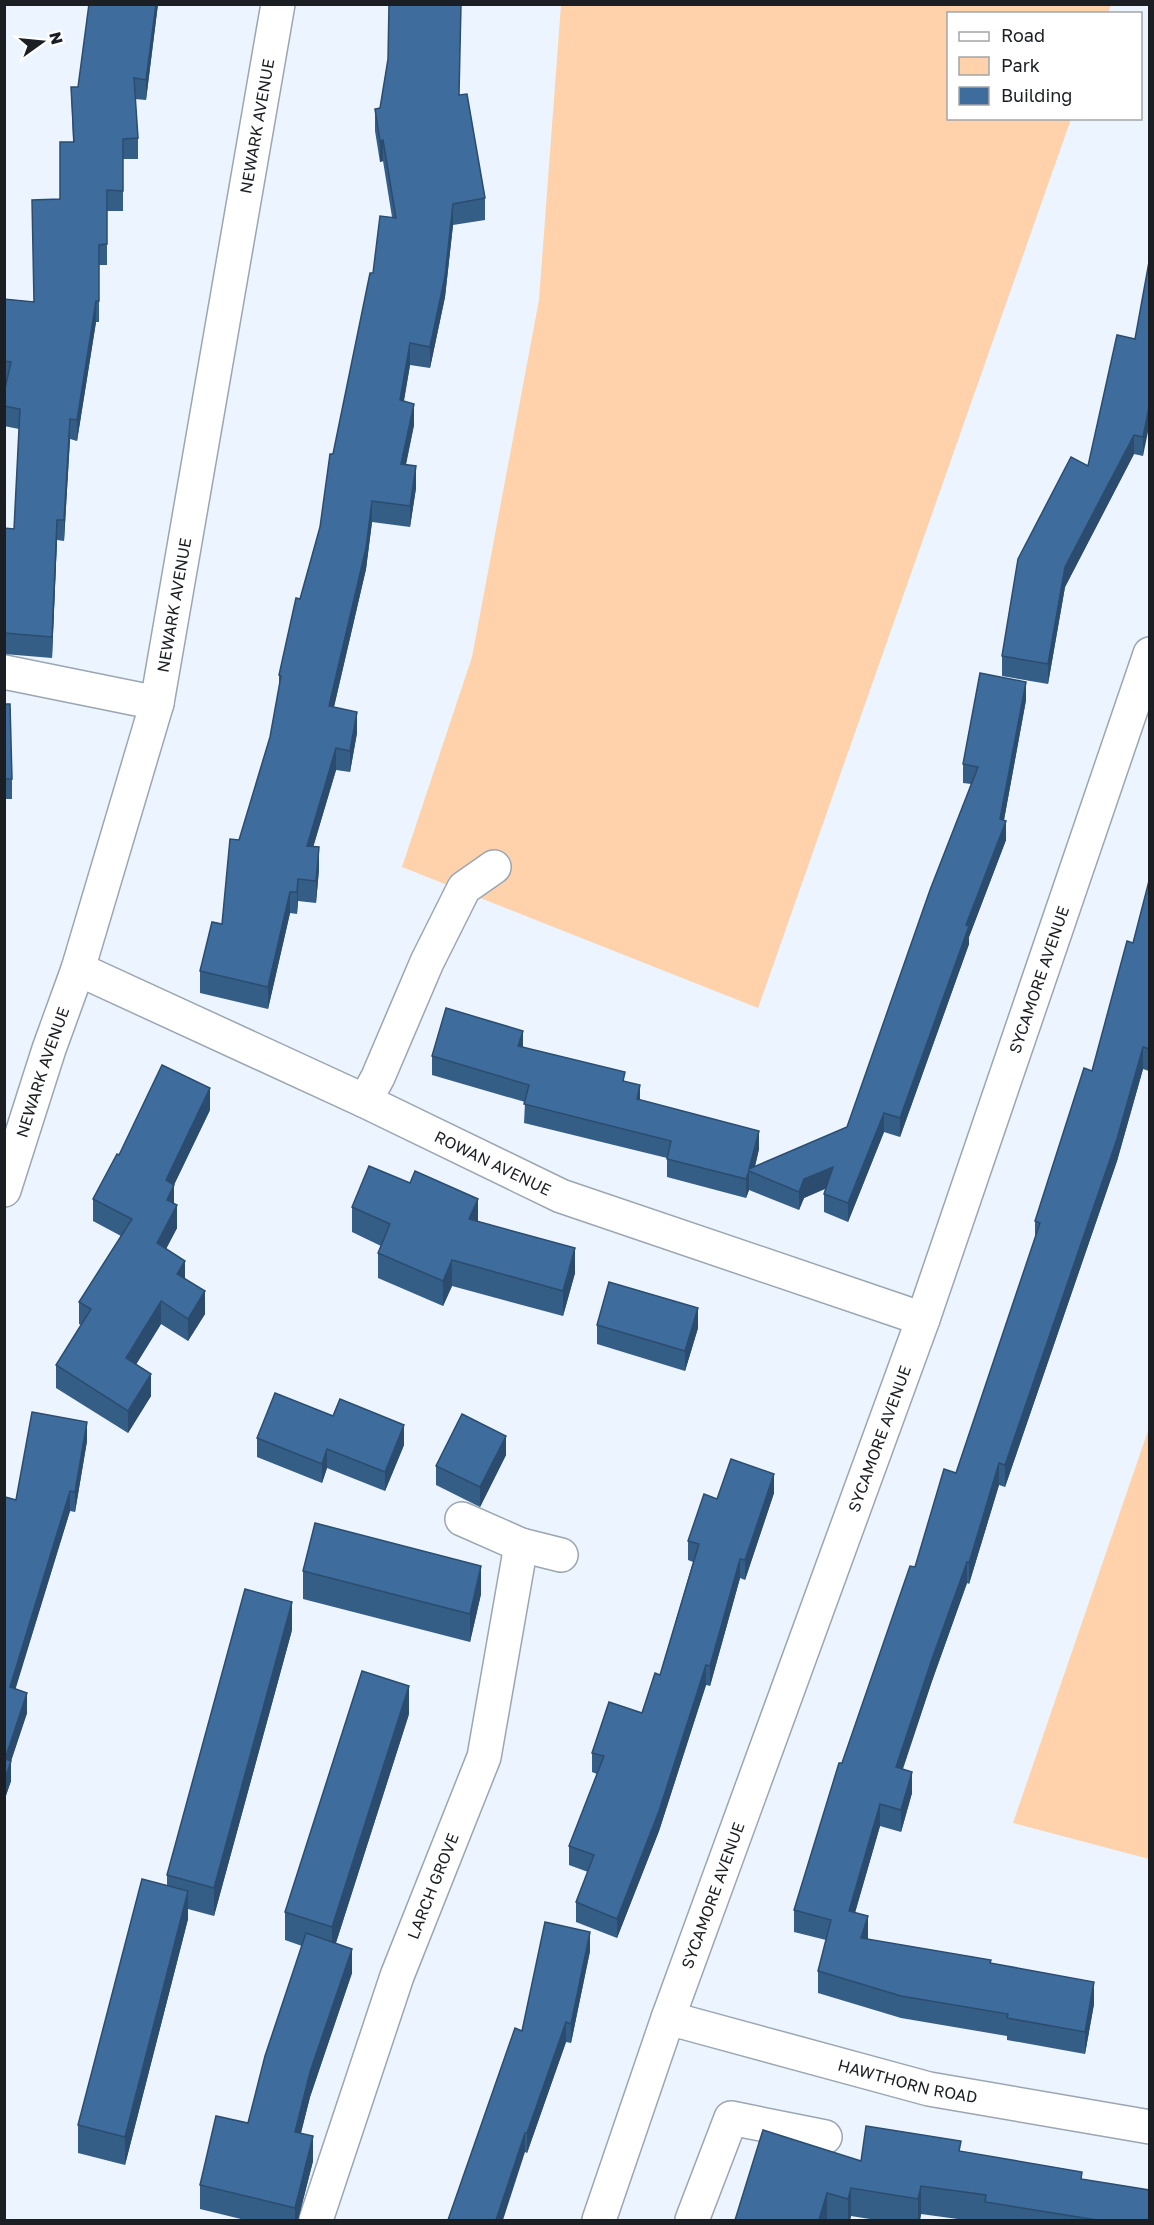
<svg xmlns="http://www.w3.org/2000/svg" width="1154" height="2225" viewBox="0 0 1154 2225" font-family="'Golos Text',sans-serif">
<rect width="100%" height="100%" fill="#ebf4ff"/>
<!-- green -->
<g fill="#ffd2ac">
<path d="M 561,5 L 1111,5 L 1108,13 L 948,14 L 948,118 L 1071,119 L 758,1008 L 402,867 L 472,657 L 539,300 Z"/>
<path d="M 1149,1428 L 1150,1859 L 1149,1859 L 1013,1823 Z"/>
</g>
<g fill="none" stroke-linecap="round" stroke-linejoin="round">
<defs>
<g id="minor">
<path d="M 4,672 L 157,703"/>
<path id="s1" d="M 78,969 L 365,1101 L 561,1196 L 923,1319"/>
<path d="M 365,1101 L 378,1077 L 427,962 L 464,888 L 494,867"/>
<path id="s2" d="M 4,1190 L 49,1049 L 78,969 L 157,703 L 278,4"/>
<path d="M 462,1519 L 521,1545 L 561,1555"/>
<path id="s3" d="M 668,2018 L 929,2089 L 1150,2127"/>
<path id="s4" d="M 316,2220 L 397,1976 L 484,1757 L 521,1545"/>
<path id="s5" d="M 599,2220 L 668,2018 L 923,1319 L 1150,654"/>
<path d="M 692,2220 L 731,2118 L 825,2137"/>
</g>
</defs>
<!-- minor casing -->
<use href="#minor" stroke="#9ba6b2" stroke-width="36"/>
<!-- minor -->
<use href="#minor" stroke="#fff" stroke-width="33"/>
</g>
<!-- wall -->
<g fill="#355e87">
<path d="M 158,4 L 146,100 L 135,99 L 138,138 L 138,159 L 123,159 L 123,211 L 107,211 L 107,265 L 99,265 L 99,322 L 96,322 L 77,441 L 70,439 L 64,541 L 57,540 L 52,658 L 4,654 L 4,528 L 14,529 L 19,429 L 4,426 L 4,393 L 7,382 L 4,382 L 4,299 L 34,302 L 60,199 L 73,142 L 71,87 L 78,87 Z"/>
<path d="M 459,95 L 485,198 L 485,220 L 453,225 L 445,297 L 430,368 L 410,365 L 404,401 L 414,425 L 406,465 L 416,488 L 410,527 L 372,522 L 366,569 L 334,707 L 357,733 L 350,772 L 336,770 L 313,847 L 319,869 L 316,903 L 298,901 L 297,914 L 290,913 L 268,1009 L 200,993 L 200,971 L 222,924 L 239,840 L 270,737 L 279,688 L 279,675 L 320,527 L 333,454 L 373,273 L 392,217 L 383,161 L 380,162 L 375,131 L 375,109 Z"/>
<path d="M 1149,262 L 1143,456 L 1134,454 L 1065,587 L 1048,684 L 1002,676 L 1002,656 L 1088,466 L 1135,339 Z"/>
<path d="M 1026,700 L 1004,820 L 1006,840 L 969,937 L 969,944 L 900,1137 L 884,1132 L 848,1222 L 824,1212 L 824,1194 L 825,1189 L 804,1198 L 799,1210 L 749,1190 L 746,1198 L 667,1177 L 667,1158 L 524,1123 L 525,1102 L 432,1075 L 432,1056 L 523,1047 L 625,1081 L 640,1100 L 759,1149 L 755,1167 L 847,1127 L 971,784 L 963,783 L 963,764 Z"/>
<path d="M 4,704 L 12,779 L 12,799 L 4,799 Z"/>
<path d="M 1149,881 L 1149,1071 L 1143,1069 L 1117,1161 L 1005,1487 L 999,1485 L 969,1584 L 967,1583 L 932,1681 L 903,1769 L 912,1793 L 901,1832 L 880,1826 L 855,1913 L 868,1938 L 867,1939 L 991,1963 L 1094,2004 L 1085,2054 L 1007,2040 L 1007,2036 L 901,2018 L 818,1993 L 818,1971 L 826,1940 L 794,1932 L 794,1910 L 842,1763 L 915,1567 L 956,1473 L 1035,1239 L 1035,1221 L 1092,1071 L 1133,943 Z"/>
<path d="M 210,1110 L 174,1185 L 174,1204 L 177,1228 L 166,1249 L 185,1279 L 205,1314 L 188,1341 L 161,1324 L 136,1364 L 151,1396 L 128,1433 L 56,1388 L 56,1365 L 81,1325 L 79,1324 L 79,1302 L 121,1236 L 93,1221 L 93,1199 Z"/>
<path d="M 352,1207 L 478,1221 L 575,1273 L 563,1316 L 452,1286 L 443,1306 L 378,1278 L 378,1253 L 381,1246 L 352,1232 Z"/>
<path d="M 597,1325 L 698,1328 L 685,1371 L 597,1344 Z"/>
<path d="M 257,1438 L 404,1445 L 385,1491 L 327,1468 L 322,1483 L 257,1457 Z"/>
<path d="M 87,1441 L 75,1512 L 70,1511 L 15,1689 L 27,1713 L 11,1761 L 11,1781 L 4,1801 L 16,1500 Z"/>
<path d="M 506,1455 L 480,1507 L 436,1485 L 436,1466 Z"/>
<path d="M 774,1493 L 745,1580 L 740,1578 L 710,1686 L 706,1685 L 659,1831 L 617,1938 L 576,1922 L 576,1902 L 588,1872 L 569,1865 L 569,1846 L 597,1774 L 592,1772 L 592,1753 L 642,1713 L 660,1675 L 693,1562 L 688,1560 L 688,1541 L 717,1499 Z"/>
<path d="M 303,1571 L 481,1594 L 470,1642 L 303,1599 Z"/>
<path d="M 292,1630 L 214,1916 L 188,1909 L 188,1919 L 125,2165 L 78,2153 L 78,2125 L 167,1886 L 167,1875 Z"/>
<path d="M 409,1714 L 336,1943 L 352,1973 L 310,2097 L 301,2133 L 313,2161 L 298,2220 L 245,2220 L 200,2209 L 200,2185 L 248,2123 L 302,1946 L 285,1940 L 285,1912 Z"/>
<path d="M 590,1951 L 571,2043 L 566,2042 L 527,2153 L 525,2152 L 522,2031 Z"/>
<path d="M 961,2151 L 1082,2179 L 1149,2220 L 965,2220 L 921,2214 L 920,2220 L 876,2220 L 851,2216 L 850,2220 L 735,2220 L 861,2161 Z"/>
</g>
<!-- shaded-wall -->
<g fill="#2b4c6e">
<path d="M 156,4 L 158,4 L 146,100 L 146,80 Z"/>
<path d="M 383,140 L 383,161 L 380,162 L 380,141 Z"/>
<path d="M 453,204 L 453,225 L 445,297 L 430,368 L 430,347 Z"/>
<path d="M 96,301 L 96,322 L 77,441 L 77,420 Z"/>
<path d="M 410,343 L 410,365 L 400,422 L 400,400 Z"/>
<path d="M 414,404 L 414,425 L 401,486 L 401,464 Z"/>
<path d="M 1149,407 L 1149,427 L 1143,456 L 1143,437 Z"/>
<path d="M 70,419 L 70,439 L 64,541 L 64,520 Z"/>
<path d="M 1134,435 L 1134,454 L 1065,587 L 1048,684 L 1048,664 L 1065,567 Z"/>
<path d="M 416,466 L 416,488 L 410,527 L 410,506 Z"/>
<path d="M 372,501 L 372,522 L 366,569 L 329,728 L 329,706 Z"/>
<path d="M 57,520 L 57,540 L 52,658 L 52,637 Z"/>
<path d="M 1026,682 L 1026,700 L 1001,836 L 1006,821 L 1006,840 L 969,937 L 969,944 L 900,1137 L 900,1118 L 966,925 L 1000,819 Z"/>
<path d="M 357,712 L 357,733 L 350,772 L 350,751 Z"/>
<path d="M 336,748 L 336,770 L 307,868 L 307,846 Z"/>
<path d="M 319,847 L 319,869 L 316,903 L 316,881 Z"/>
<path d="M 298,879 L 298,901 L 297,914 L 297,892 Z"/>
<path d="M 290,892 L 290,913 L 268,1009 L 268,987 Z"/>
<path d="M 523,1031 L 523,1049 L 518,1046 Z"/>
<path d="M 1143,1047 L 1143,1069 L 1117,1161 L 1005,1487 L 1005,1465 Z"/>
<path d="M 640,1085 L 640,1104 L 637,1099 Z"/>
<path d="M 210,1088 L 210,1110 L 170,1193 L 174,1185 L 174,1207 L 167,1223 L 166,1180 Z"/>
<path d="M 884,1113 L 884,1132 L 848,1222 L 848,1203 Z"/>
<path d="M 759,1131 L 759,1149 L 753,1173 L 749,1169 Z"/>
<path d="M 833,1167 L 833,1185 L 804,1198 L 799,1210 L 799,1192 L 804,1179 Z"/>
<path d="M 749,1171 L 749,1190 L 746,1198 L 746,1179 Z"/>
<path d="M 478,1199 L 478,1224 L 469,1219 Z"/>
<path d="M 177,1205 L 177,1228 L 157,1266 L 157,1243 Z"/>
<path d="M 575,1248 L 575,1273 L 563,1316 L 563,1291 Z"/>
<path d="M 452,1260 L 452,1286 L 443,1306 L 443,1281 Z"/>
<path d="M 185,1261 L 185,1284 L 177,1274 Z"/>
<path d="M 205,1291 L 205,1314 L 188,1341 L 188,1319 Z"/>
<path d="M 161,1301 L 161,1324 L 126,1381 L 126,1358 Z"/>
<path d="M 698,1308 L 698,1328 L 685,1371 L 685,1351 Z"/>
<path d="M 151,1374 L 151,1396 L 128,1433 L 128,1411 Z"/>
<path d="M 87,1422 L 87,1441 L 75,1512 L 75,1492 Z"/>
<path d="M 404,1425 L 404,1445 L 385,1491 L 385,1472 Z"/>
<path d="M 506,1436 L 506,1455 L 480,1507 L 480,1487 Z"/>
<path d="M 327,1449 L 327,1468 L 322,1483 L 322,1464 Z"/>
<path d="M 999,1463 L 999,1485 L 969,1584 L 969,1563 Z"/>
<path d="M 774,1474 L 774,1493 L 745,1580 L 745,1560 Z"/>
<path d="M 70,1491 L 70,1511 L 10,1707 L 10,1687 Z"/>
<path d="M 740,1559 L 740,1578 L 710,1686 L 710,1666 Z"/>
<path d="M 967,1562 L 967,1583 L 932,1681 L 896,1788 L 896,1767 L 932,1659 Z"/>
<path d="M 481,1566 L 481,1594 L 470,1642 L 470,1614 Z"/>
<path d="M 292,1602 L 292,1630 L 214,1916 L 214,1888 Z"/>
<path d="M 706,1665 L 706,1685 L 659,1831 L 617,1938 L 617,1919 Z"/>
<path d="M 409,1686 L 409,1714 L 332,1955 L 332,1927 Z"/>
<path d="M 27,1693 L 27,1713 L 5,1779 L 5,1759 Z"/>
<path d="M 11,1761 L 11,1781 L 4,1801 L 4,1782 Z"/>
<path d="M 912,1772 L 912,1793 L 901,1832 L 901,1810 Z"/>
<path d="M 880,1804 L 880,1826 L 849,1933 L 849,1911 Z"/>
<path d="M 188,1891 L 188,1919 L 125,2165 L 125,2137 Z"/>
<path d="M 868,1916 L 868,1938 L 861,1960 L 861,1938 Z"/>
<path d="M 590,1932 L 590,1951 L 571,2043 L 571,2024 Z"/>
<path d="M 352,1949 L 352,1973 L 310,2097 L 295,2156 L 295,2132 L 310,2072 Z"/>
<path d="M 1094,1982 L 1094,2004 L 1085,2054 L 1085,2032 Z"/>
<path d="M 566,2022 L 566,2042 L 527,2153 L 527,2133 Z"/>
<path d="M 525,2133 L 525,2152 L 503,2220 L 496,2220 Z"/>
<path d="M 313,2136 L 313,2161 L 298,2220 L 295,2220 L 295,2208 Z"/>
<path d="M 921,2186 L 921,2214 L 920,2220 L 918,2220 L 918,2199 Z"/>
<path d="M 851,2188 L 851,2216 L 850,2220 L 848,2220 L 848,2199 Z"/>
<path d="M 827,2193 L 827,2220 L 819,2220 Z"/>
</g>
<!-- building -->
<g fill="#3e6d9d" stroke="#2b4c6e" stroke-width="1.5">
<path d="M 89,4 L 156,4 L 146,80 L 134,78 L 138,138 L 123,139 L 123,191 L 107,190 L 107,244 L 99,245 L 99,301 L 96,301 L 77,420 L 70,419 L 64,520 L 57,520 L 52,637 L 4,633 L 4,528 L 14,529 L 20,409 L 4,406 L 4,393 L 11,362 L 4,361 L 4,299 L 34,302 L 32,200 L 60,199 L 60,142 L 74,142 L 71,87 L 78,87 Z"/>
<path d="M 389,4 L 461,4 L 459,95 L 467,94 L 485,198 L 453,204 L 445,276 L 430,347 L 410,343 L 400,400 L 414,404 L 401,464 L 416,466 L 410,506 L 372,501 L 366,548 L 329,706 L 357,712 L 350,751 L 336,748 L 307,846 L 319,847 L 316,881 L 298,879 L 297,892 L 290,892 L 268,987 L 200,971 L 212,922 L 222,924 L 230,839 L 239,840 L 270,737 L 281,676 L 279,675 L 296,598 L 300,599 L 320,527 L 330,454 L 333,454 L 370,273 L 373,273 L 380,216 L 396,218 L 383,140 L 380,141 L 375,109 L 380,108 L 388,59 Z"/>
<path d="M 1149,262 L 1149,407 L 1143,437 L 1134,435 L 1065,567 L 1048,664 L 1002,656 L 1018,559 L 1071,457 L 1088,466 L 1117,335 L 1135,339 Z"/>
<path d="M 980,673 L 1026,682 L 1000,819 L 1006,821 L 966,925 L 969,926 L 900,1118 L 884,1113 L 848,1203 L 824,1194 L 833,1167 L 804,1179 L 799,1192 L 749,1171 L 746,1179 L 667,1159 L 671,1141 L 524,1104 L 529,1085 L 432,1056 L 446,1008 L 523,1031 L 518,1046 L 625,1072 L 623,1081 L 640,1085 L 637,1099 L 759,1131 L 749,1169 L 847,1127 L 930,890 L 978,767 L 963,764 Z"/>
<path d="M 4,704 L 10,704 L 12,779 L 4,779 Z"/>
<path d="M 1149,881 L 1149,1049 L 1143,1047 L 1117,1139 L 1005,1465 L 999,1463 L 969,1563 L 967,1562 L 932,1659 L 896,1767 L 912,1772 L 901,1810 L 880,1804 L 849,1911 L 868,1916 L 861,1938 L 991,1960 L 990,1963 L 1094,1982 L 1085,2032 L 1007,2018 L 1008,2014 L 901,1996 L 818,1971 L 831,1920 L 794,1910 L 839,1763 L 842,1763 L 910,1566 L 915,1567 L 944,1469 L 956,1473 L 1040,1223 L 1035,1221 L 1084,1068 L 1092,1071 L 1127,941 L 1133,943 Z"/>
<path d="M 162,1065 L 210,1088 L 166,1180 L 174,1185 L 167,1200 L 177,1205 L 157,1243 L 185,1261 L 177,1274 L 205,1291 L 188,1319 L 161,1301 L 126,1358 L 151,1374 L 128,1411 L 56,1365 L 91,1309 L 79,1302 L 132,1219 L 93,1199 L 117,1154 L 119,1155 Z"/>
<path d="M 369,1166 L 410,1183 L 415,1171 L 478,1199 L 469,1219 L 575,1248 L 563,1291 L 452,1260 L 443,1281 L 378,1253 L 390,1224 L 352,1207 Z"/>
<path d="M 609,1282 L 698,1308 L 685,1351 L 597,1325 Z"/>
<path d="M 275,1393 L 333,1416 L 340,1399 L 404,1425 L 385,1472 L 327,1449 L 322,1464 L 257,1438 Z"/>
<path d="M 32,1412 L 87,1422 L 75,1492 L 70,1491 L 10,1687 L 27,1693 L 5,1759 L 11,1761 L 4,1782 L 4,1499 L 5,1497 L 16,1500 Z"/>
<path d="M 462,1414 L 506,1436 L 480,1487 L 436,1466 Z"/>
<path d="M 731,1459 L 774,1474 L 745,1560 L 740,1559 L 710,1666 L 706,1665 L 659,1811 L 617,1919 L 576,1902 L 594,1855 L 569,1846 L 604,1756 L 592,1753 L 609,1702 L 642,1713 L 655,1673 L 660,1675 L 699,1544 L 688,1541 L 704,1494 L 717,1499 Z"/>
<path d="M 315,1523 L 481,1566 L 470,1614 L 303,1571 Z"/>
<path d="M 245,1589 L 292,1602 L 214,1888 L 167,1875 Z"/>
<path d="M 362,1671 L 409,1686 L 332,1927 L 285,1912 Z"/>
<path d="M 142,1879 L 188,1891 L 125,2137 L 78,2125 Z"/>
<path d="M 545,1922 L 590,1932 L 571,2024 L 566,2022 L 527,2133 L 525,2133 L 496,2220 L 448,2220 L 515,2028 L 522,2031 Z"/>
<path d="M 306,1933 L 352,1949 L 310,2072 L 295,2132 L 313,2136 L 295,2208 L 200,2185 L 216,2116 L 248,2123 L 265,2056 Z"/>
<path d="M 866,2126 L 961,2141 L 959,2151 L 1082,2172 L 1081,2179 L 1149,2190 L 1149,2220 L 1097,2220 L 985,2202 L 986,2195 L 921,2186 L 918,2199 L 851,2188 L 848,2199 L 827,2193 L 819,2220 L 735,2220 L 763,2130 L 861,2161 Z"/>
</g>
<g text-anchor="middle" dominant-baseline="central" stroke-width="4.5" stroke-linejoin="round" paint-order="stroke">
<!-- street labels -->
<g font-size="16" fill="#1b1f24" stroke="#fff">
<text stroke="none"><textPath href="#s2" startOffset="1096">NEWARK AVENUE</textPath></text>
<text stroke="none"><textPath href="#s2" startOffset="610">NEWARK AVENUE</textPath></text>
<text stroke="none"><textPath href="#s5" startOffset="1316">SYCAMORE AVENUE</textPath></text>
<text stroke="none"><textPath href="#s2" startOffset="124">NEWARK AVENUE</textPath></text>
<text stroke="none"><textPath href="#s1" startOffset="458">ROWAN AVENUE</textPath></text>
<text stroke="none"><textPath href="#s5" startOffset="830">SYCAMORE AVENUE</textPath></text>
<text stroke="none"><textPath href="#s4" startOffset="354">LARCH GROVE</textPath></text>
<text stroke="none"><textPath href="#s5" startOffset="344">SYCAMORE AVENUE</textPath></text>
<text stroke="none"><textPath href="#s3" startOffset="248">HAWTHORN ROAD</textPath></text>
</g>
</g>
<!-- border -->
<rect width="1154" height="2225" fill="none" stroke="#1b1f24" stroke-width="12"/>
<!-- legend -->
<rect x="947" y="12" width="195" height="108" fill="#ffffff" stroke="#a4a5a7" stroke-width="1.5"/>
<rect x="959" y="32" width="30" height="9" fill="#ffffff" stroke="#a4a5a7" stroke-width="1.5"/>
<text x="1001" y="42" font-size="18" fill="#1b1f24">Road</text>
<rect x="959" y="57" width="30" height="18" fill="#ffd2ac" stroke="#a4a5a7" stroke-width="1.5"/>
<text x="1001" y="72" font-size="18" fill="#1b1f24">Park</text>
<rect x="959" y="87" width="30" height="18" fill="#3e6d9d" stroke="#a4a5a7" stroke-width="1.5"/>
<text x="1001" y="102" font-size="18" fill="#1b1f24">Building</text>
<!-- north arrow -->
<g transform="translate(42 42) rotate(75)" stroke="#ffffff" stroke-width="4.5" paint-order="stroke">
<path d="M0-4.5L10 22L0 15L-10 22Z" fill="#1b1f24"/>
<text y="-9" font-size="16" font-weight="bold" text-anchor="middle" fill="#1b1f24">N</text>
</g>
</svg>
